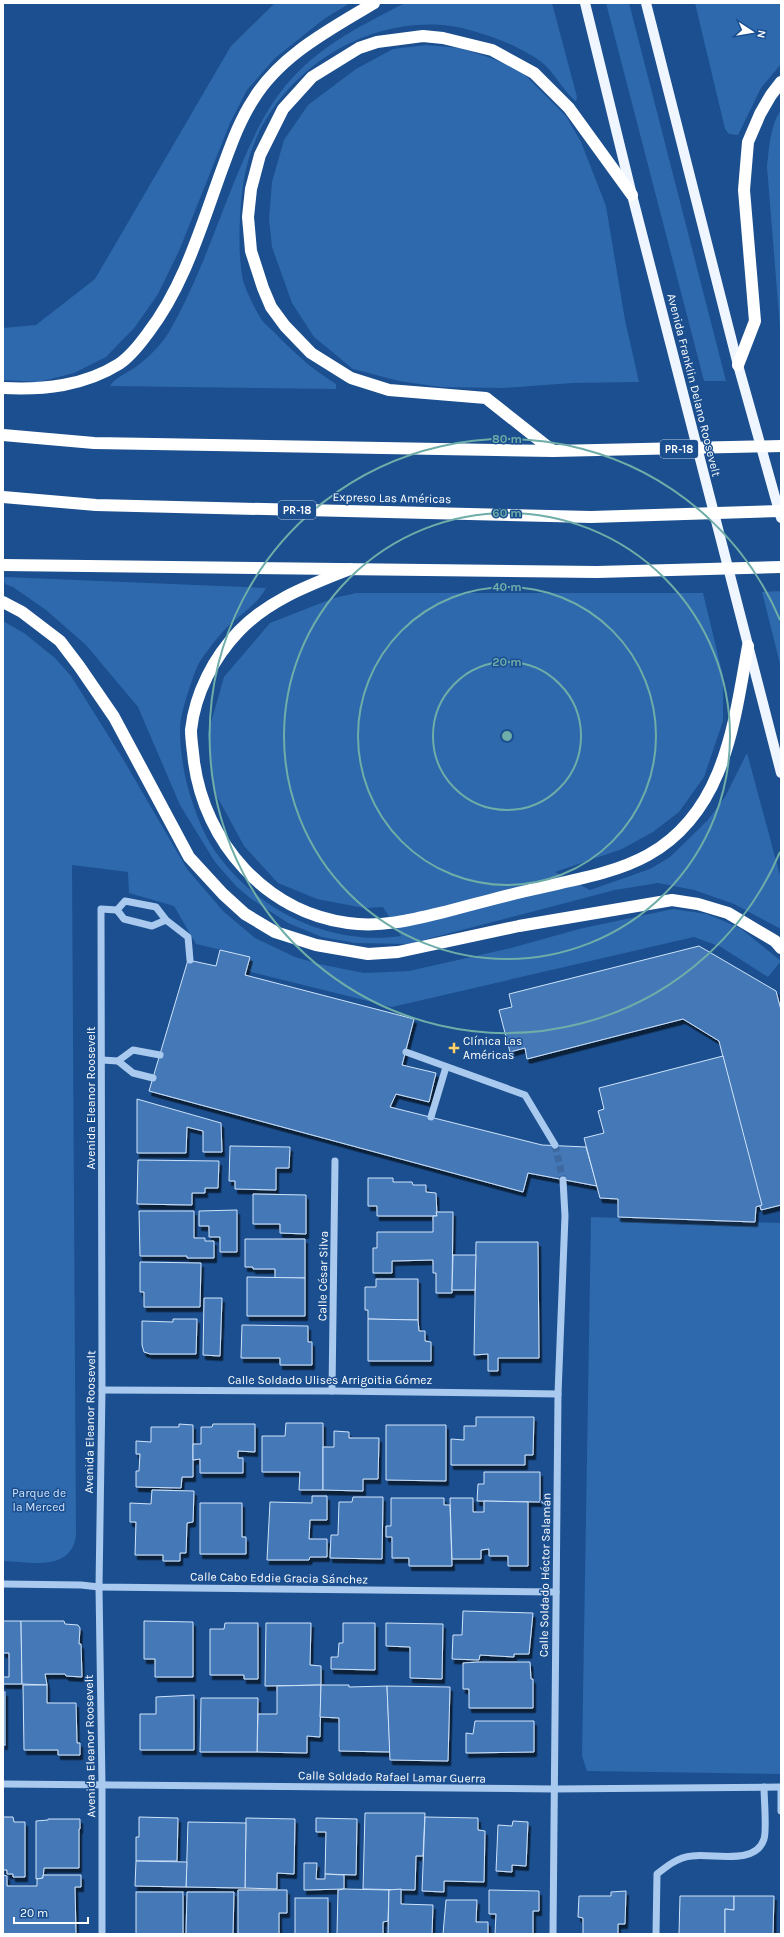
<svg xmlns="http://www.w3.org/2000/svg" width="784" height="1937" viewBox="0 0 784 1937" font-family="Karla,sans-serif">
<defs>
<filter id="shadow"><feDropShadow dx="2.5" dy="4.5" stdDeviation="0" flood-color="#0009"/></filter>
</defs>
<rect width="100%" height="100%" fill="#1b4f8f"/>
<!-- green -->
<g fill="#2e69ad">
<path d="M 275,3 L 350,3 L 324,19 L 275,58 L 247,90 L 230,123 L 179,251 L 158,294 L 135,327 L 106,357 L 74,373 L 39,382 L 3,380 L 3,328 L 36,325 L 95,279 L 231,46 Z"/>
<path d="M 405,3 L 552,3 L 577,97 L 576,101 C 570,98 555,76 548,68 C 527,47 472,27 442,25 C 357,19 274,77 249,158 C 243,178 241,198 240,218 C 239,238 239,260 243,280 C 246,291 254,307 260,317 C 263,323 269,327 274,332 C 293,352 313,370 336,384 L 336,389 L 110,386 C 115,378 123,375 131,370 C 145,361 160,347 169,332 C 196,285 213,235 233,185 C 250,144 266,103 299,71 C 329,41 368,22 405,3 Z"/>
<path d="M 606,3 L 629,3 L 726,381 L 704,381 Z"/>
<path d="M 695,3 L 781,3 L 781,64 L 761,88 L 738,135 L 729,134 L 725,129 Z"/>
<path d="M 426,45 L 460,48 L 491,58 L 521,71 L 566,116 L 581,142 L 606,206 L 625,320 L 639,382 L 572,383 L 503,388 L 440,387 L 399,381 L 353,369 L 314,337 L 292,303 L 272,247 L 269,219 L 272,182 L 284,140 L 308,105 L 356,69 L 393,49 Z"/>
<path d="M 781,110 L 781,340 L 767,167 C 769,149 770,125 781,110 Z"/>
<path d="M 5,577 L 266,588 C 258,604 241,614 228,626 C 220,634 201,658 197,667 C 192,679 183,707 181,719 C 178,738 183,770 188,788 C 195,812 205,840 221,859 C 262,913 333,946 401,936 L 383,907 L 364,908 L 317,899 L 278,883 L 244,846 L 213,789 L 208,733 L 224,677 L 270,623 L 334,598 L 356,593 L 703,593 L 723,676 L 723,721 L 704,777 L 679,812 L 653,832 L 622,849 L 555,872 L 590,890 L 650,869 L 670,857 L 707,821 L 725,797 L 747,753 L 781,879 L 781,929 L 734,904 L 694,890 L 658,883 L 615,890 L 408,944 L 355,943 L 322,937 L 288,923 L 250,898 L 236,886 L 215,862 L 180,805 L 138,707 L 86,645 L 46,610 L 13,587 L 5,584 L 4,580 Z"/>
<path d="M 781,591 L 781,668 L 762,592 Z"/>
<path d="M 3,621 L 24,633 L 55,658 L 71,676 L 123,759 L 187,869 L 224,912 L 255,938 L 295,957 L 319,964 L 364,973 L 409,971 L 511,948 L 579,929 L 673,909 L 707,914 L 740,928 L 781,961 L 768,977 L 721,947 L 694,937 L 392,1007 L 247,971 L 251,957 L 196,944 L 174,906 L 129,893 L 128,872 L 72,865 L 76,1535 C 72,1572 30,1562 3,1561 Z"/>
<path d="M 591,1217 L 781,1223 L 781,1774 L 587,1771 L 582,1756 Z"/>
</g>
<!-- building -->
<g fill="#4478b7" stroke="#cfe3fa" filter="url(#shadow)">
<path d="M 699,946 L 776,991 L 781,1010 L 781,1205 L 761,1210 L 719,1041 L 683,1019 L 527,1059 L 525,1048 L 510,1052 L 499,1010 L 512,1007 L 509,994 Z"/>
<path d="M 220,950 L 250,957 L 245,975 L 414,1019 L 402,1065 L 436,1073 L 429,1102 L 396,1094 L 390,1107 L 542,1145 L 586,1147 L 597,1186 L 528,1173 L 523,1192 L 149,1091 L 188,960 L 216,966 Z"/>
<path d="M 723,1056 L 762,1205 L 756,1207 L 755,1222 L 618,1217 L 618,1199 L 600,1198 L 584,1138 L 604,1133 L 598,1111 L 604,1109 L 599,1088 Z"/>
<path d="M 137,1099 L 221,1123 L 222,1152 L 203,1152 L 203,1131 L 187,1127 L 186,1153 L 137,1153 Z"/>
<path d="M 230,1146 L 290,1147 L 289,1168 L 276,1168 L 276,1190 L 235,1189 L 235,1181 L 229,1181 Z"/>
<path d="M 138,1160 L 219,1161 L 218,1188 L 205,1188 L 205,1193 L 192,1193 L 192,1205 L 137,1204 Z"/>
<path d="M 368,1178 L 393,1178 L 393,1182 L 412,1182 L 413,1185 L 426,1185 L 426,1192 L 436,1193 L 437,1216 L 377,1216 L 377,1206 L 368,1206 Z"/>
<path d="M 253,1194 L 306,1195 L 306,1234 L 280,1233 L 280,1224 L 253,1224 Z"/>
<path d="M 237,1210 L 237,1252 L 220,1252 L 220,1237 L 209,1237 L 209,1226 L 199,1226 L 199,1211 Z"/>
<path d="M 139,1211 L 194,1211 L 194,1238 L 205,1238 L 205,1241 L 214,1241 L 214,1258 L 187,1258 L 187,1256 L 140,1256 Z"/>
<path d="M 436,1212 L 453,1212 L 452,1293 L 436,1293 L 436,1273 L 433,1273 L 433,1260 L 392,1261 L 392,1273 L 373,1273 L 373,1248 L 377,1248 L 377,1232 L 433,1232 L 433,1216 L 437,1216 Z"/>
<path d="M 245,1239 L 305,1239 L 305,1278 L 275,1278 L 275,1269 L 253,1269 L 253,1267 L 245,1267 Z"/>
<path d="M 476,1242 L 538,1242 L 539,1358 L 498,1358 L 498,1371 L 488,1371 L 488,1354 L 474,1355 Z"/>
<path d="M 453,1255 L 476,1255 L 475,1290 L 452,1290 Z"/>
<path d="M 140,1262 L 201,1263 L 200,1307 L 144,1307 L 144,1292 L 140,1292 Z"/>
<path d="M 247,1277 L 305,1278 L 305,1316 L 247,1316 Z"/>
<path d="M 376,1279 L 418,1279 L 418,1320 L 368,1319 L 368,1310 L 365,1310 L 365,1287 L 376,1287 Z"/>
<path d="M 204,1298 L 222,1298 L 220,1356 L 203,1355 Z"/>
<path d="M 173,1319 L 197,1319 L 196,1354 L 150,1354 L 144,1352 L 142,1345 L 142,1321 L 173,1322 Z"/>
<path d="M 368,1319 L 418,1320 L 419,1331 L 425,1331 L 425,1341 L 431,1342 L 431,1361 L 368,1361 Z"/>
<path d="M 242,1325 L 308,1326 L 308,1342 L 312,1342 L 312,1365 L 280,1365 L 280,1358 L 241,1358 Z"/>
<path d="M 476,1417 L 534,1417 L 533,1455 L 525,1455 L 525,1465 L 451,1465 L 451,1439 L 464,1440 L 464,1426 L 476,1426 Z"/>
<path d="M 286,1423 L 323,1423 L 323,1490 L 299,1490 L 300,1472 L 262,1472 L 262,1436 L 285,1436 Z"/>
<path d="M 179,1424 L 193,1425 L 193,1477 L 182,1477 L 181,1488 L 136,1487 L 136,1471 L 139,1471 L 140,1454 L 136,1454 L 136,1441 L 151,1442 L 151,1427 L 179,1427 Z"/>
<path d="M 213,1424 L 255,1424 L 255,1452 L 238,1451 L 238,1458 L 243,1458 L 243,1473 L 200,1473 L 200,1459 L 193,1460 L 193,1444 L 201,1444 L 201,1427 L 212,1427 Z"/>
<path d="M 386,1425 L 446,1425 L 446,1481 L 386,1480 Z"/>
<path d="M 334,1431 L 349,1432 L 349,1438 L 379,1438 L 378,1479 L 363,1479 L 363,1491 L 323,1490 L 323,1447 L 334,1447 Z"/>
<path d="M 484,1472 L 540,1472 L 540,1502 L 477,1501 L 478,1484 L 484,1484 Z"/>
<path d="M 152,1490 L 194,1491 L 193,1522 L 187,1523 L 186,1553 L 180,1553 L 180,1561 L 163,1561 L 163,1555 L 135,1555 L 136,1522 L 130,1522 L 130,1503 L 151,1504 Z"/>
<path d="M 312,1496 L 327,1496 L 327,1520 L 310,1520 L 309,1539 L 327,1539 L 327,1557 L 310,1557 L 309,1560 L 267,1560 L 270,1502 L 312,1503 Z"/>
<path d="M 353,1497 L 383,1497 L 382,1559 L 330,1558 L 331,1535 L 338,1535 L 339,1502 L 352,1502 Z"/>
<path d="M 391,1498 L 444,1498 L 444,1505 L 450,1505 L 452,1566 L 409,1566 L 409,1558 L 392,1558 L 392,1537 L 386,1537 L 386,1526 L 391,1526 Z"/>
<path d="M 450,1498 L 473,1498 L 473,1512 L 484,1512 L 484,1501 L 528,1502 L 528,1566 L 508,1566 L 508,1556 L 489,1556 L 489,1549 L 481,1550 L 481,1559 L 452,1559 Z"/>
<path d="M 200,1503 L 242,1503 L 242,1537 L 246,1537 L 246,1554 L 200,1554 Z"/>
<path d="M 463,1611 L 533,1613 L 529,1654 L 514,1654 L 514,1657 L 480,1655 L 479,1660 L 452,1659 L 453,1635 L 462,1635 Z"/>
<path d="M 3,1621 L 21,1621 L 22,1684 L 3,1684 L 3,1673 L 3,1677 L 9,1677 L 9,1653 L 3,1653 Z"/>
<path d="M 21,1621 L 64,1621 L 65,1624 L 78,1625 L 80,1628 L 79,1644 L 81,1644 L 82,1677 L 66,1676 L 65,1674 L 45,1674 L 47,1685 L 22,1684 Z"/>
<path d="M 144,1621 L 193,1622 L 193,1677 L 155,1677 L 155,1659 L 144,1659 Z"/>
<path d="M 225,1623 L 258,1623 L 258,1679 L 244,1679 L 244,1675 L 210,1675 L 210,1629 L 224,1629 Z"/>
<path d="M 266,1623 L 311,1623 L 310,1665 L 321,1666 L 321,1685 L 265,1686 Z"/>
<path d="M 343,1623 L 375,1623 L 375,1670 L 331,1669 L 331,1657 L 338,1657 L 339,1643 L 343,1643 Z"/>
<path d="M 386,1623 L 443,1624 L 442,1679 L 410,1678 L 410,1647 L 386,1646 Z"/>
<path d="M 478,1662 L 530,1662 L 531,1679 L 533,1679 L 533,1708 L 469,1708 L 469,1689 L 463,1689 L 463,1663 Z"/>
<path d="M 23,1685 L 47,1685 L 47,1703 L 76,1703 L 77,1743 L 80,1743 L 80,1755 L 58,1755 L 58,1750 L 24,1750 Z"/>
<path d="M 321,1685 L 320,1737 L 307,1736 L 307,1753 L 257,1752 L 258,1714 L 277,1714 L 277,1686 Z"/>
<path d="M 321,1685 L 349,1685 L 349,1687 L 387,1686 L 390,1752 L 339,1751 L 339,1718 L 320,1717 Z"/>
<path d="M 387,1686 L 450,1687 L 448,1761 L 390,1760 Z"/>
<rect x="3" y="1692" width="2" height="53"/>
<path d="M 194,1695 L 194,1750 L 140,1750 L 140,1714 L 156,1714 L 156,1697 Z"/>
<path d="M 201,1698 L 258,1698 L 257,1752 L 200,1752 Z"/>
<path d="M 475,1721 L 534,1721 L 534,1752 L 466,1753 L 466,1733 L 473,1734 Z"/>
<path d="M 365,1813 L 425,1813 L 423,1856 L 416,1856 L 415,1890 L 363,1889 Z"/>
<path d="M 3,1817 L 13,1817 L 14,1822 L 25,1822 L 25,1877 L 13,1877 L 13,1874 L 7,1874 L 7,1870 L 3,1870 Z"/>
<path d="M 139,1817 L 178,1818 L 177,1861 L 136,1861 L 136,1837 L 139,1837 Z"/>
<path d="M 425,1817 L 478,1818 L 478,1830 L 485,1831 L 484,1882 L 444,1881 L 444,1892 L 422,1891 Z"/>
<path d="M 246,1818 L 295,1819 L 294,1874 L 277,1873 L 277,1889 L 245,1888 Z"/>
<path d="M 316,1818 L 357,1819 L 356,1875 L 325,1874 L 326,1832 L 316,1832 Z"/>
<path d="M 48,1819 L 80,1819 L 80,1829 L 79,1829 L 79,1868 L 44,1868 L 43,1878 L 36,1879 L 36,1821 L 48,1820 Z"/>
<path d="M 513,1821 L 528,1822 L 526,1866 L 512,1865 L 512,1872 L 496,1871 L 498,1825 L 512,1826 Z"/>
<path d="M 188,1822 L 246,1823 L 245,1888 L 186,1887 Z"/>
<path d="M 136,1861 L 187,1862 L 186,1887 L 135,1886 Z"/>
<path d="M 304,1863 L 317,1863 L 316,1879 L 325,1879 L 325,1874 L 344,1875 L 344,1889 L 304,1890 Z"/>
<path d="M 3,1875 L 7,1876 L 7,1886 L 37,1886 L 37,1879 L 43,1878 L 43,1875 L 81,1875 L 81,1887 L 75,1887 L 76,1934 L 3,1934 Z"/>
<path d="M 344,1889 L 389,1890 L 388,1921 L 383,1922 L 383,1934 L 337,1934 L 338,1890 Z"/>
<path d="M 401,1889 L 401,1904 L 433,1905 L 432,1934 L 388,1934 L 389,1890 Z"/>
<path d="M 238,1890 L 287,1890 L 287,1913 L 279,1913 L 279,1934 L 238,1934 Z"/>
<path d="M 489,1890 L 539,1891 L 539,1911 L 533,1911 L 533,1934 L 495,1934 L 496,1914 L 489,1914 Z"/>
<path d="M 626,1891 L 625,1924 L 618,1924 L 618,1934 L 583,1934 L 583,1918 L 578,1917 L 579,1896 L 611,1896 L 611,1892 Z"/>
<rect x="136" y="1892" width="47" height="42"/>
<path d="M 187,1892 L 234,1892 L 233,1934 L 186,1934 Z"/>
<path d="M 680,1896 L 734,1896 L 734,1910 L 725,1909 L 725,1934 L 679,1934 Z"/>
<path d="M 734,1896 L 774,1896 L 773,1934 L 725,1934 L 725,1909 L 734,1910 Z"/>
<rect x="295" y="1898" width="33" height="36"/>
<path d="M 446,1900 L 477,1900 L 476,1922 L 488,1922 L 488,1934 L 443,1934 Z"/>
</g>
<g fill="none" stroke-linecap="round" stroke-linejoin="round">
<!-- minor-tunnel -->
<path stroke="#3d69a0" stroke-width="7" stroke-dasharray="7 3.5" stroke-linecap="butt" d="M 555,1145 L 563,1180"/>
<!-- minor -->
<g stroke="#a9c9ee" stroke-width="7">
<path d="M 166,920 L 152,926 L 124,919 L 117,910 L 125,901 L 156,907 L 166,920 L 188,937 L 190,960"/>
<path d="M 406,1052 L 525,1095 L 555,1145"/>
<path d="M 102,1060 L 118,1061"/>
<path d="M 153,1078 L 133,1073 L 118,1061 L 133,1050 L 160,1055"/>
<path d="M 431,1117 L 446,1067"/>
<path d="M 102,1390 L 332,1391 L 558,1394"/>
<path d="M 332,1391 L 335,1161"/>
<path d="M 3,1584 L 81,1585 L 99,1587 L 556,1592"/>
<path d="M 3,1784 L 554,1789 L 781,1787"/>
<path d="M 781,1787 L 781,1811"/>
<path d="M 102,1934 L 102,1785 L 99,1587 L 102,1390 L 101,909 L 117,910"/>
<path d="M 553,1934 L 558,1394 L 565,1216 L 563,1180"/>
<path d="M 656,1934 L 657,1874 C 667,1866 678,1857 692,1856 C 712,1853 756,1866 764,1839 C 767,1830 764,1799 764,1787"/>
</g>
<!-- major -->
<g stroke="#f0f6ff" stroke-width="10">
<path d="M 585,3 L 632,195 L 781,773"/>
<path d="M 646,3 L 738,365 L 781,518"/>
</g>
<!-- highway -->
<g stroke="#fff" stroke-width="12">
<path d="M 738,365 L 755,321 L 744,190 L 748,142 L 760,114 L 771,95 L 781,82"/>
<path d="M 3,388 C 44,390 84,386 119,364 C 131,356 140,344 148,333 C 184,286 201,227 221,172 C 230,148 239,121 253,100 C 280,55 331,29 374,3"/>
<path d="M 3,435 L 94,443 L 553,451 L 781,446"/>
<path d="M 553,451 L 486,398 L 389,390 L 351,378 L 311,353 L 285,326 L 271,307 L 263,288 L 251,251 L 248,217 L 251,189 L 260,155 L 283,109 L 312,77 L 359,48 L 377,42 L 423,36 L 443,38 L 492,50 L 534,73 L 569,108 L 632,195"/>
<path d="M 3,497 L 96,505 L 591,517 L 781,511"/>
<path d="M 3,565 L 597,572 L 781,567"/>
<path d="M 350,569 C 310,585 270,599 239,631 C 214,657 195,693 191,730 C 191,740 193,751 194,762 C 205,843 266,912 348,923 C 382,928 415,919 448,911 C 474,904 500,897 526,891 C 566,881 612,875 648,855 C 725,812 734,723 748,646"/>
<path d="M 3,602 L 22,612 L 60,641 L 79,666 L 114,717 L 189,857 L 223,894 L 245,914 L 275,932 L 316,945 L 368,954 L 398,952 L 519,926 L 672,900 L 698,904 L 728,913 L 775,941 L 781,948"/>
</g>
</g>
<!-- distance rings -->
<g fill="none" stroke="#6fada8" stroke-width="2">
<circle cx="507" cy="736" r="74"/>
<circle cx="507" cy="736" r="149"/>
<circle cx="507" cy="736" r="223"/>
<path d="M780 852A297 297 0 1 1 780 620"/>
</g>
<!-- markers -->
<path fill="#ffd166" stroke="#1b4f8f" stroke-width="1.5" d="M452 1042h4v4h4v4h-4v4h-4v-4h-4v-4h4z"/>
<g text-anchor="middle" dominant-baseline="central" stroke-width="3" stroke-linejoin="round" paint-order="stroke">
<!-- shield labels -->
<g fill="#1b4f8f" stroke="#bbcadd" stroke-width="1">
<rect x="660" y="440" width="38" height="18" rx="3"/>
<rect x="278" y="501" width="38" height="18" rx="3"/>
</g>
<g font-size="11" font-weight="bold" fill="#fff">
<text x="679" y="449">PR-18</text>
<text x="297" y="510">PR-18</text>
</g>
<!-- street labels -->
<g font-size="12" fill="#fff" stroke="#1b4f8f">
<text transform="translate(694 385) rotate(76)">Avenida Franklin Delano Roosevelt</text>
<text transform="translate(392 498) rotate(1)">Expreso Las Américas</text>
<text transform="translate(91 1098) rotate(-90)">Avenida Eleanor Roosevelt</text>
<text transform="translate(323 1276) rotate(-89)">Calle César Silva</text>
<text x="330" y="1380">Calle Soldado Ulises Arrigoitia Gómez</text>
<text transform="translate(90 1422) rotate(-89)">Avenida Eleanor Roosevelt</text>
<text transform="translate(545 1575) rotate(-89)">Calle Soldado Héctor Salamán</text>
<text transform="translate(279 1578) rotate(1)">Calle Cabo Eddie Gracia Sánchez</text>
<text transform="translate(90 1746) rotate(-91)">Avenida Eleanor Roosevelt</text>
<text transform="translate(392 1777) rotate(1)">Calle Soldado Rafael Lamar Guerra</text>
</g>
<!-- poi labels -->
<g font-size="12" fill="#fff" stroke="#1b4f8f" text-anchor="start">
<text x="463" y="1041">Clínica Las<tspan x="463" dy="14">Américas</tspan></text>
</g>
<!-- park labels -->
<g font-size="12" fill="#cfe3fa" stroke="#1b4f8f">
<text x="39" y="1493">Parque de<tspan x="39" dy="14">la Merced</tspan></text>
</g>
</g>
<circle cx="507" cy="736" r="6" fill="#6fada8" stroke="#1b4f8f" stroke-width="2"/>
<g font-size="12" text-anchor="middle" font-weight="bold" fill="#6fada8" stroke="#1b4f8f" stroke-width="3" stroke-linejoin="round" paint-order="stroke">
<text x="507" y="443">80 m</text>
<text x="507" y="517">60 m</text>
<text x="507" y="591">40 m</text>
<text x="507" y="666">20 m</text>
</g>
<!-- border -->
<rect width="784" height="1937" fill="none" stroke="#ffffff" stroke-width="8"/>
<!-- north arrow -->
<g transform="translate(752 32) rotate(102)" stroke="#1b4f8f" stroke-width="3" paint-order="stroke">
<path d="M0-3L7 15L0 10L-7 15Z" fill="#ffffff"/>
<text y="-6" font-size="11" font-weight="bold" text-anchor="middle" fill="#ffffff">N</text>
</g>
<!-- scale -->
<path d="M14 1917v6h74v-6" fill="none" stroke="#ffffff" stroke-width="2"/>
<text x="20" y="1917" font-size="12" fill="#ffffff" stroke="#1b4f8f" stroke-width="3" paint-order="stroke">20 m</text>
</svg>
